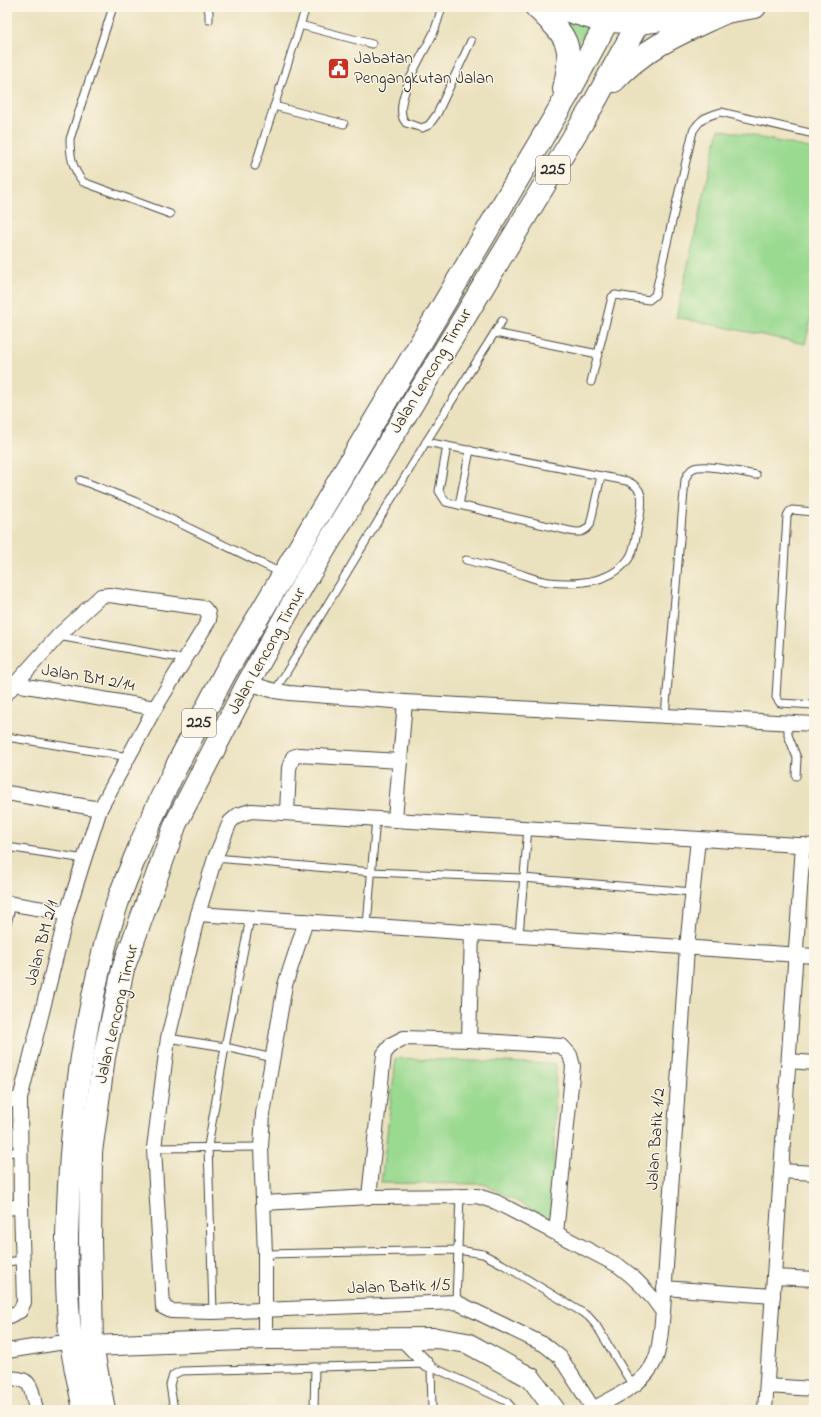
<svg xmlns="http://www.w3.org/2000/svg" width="821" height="1417" viewBox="0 0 821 1417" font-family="'Indie Flower',sans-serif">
<rect width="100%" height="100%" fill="#fcf5e5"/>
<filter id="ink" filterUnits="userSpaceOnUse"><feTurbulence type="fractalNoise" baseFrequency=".025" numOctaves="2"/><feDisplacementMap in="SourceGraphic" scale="8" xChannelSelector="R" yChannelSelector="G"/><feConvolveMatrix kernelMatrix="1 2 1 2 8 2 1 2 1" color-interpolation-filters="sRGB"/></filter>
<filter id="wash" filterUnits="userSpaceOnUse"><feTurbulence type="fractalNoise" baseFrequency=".012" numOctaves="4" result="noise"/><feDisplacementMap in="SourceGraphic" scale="16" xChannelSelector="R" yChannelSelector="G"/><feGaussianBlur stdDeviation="0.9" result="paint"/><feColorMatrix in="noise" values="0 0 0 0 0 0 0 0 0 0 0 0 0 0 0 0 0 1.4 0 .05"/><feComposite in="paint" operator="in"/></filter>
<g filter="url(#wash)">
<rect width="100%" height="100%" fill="#eae1be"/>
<!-- green -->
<g fill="#99d990" stroke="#62825e">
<path d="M 560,17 L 589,25 L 573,51 Z"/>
<path d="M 719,129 L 814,149 L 814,306 L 805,344 L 676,317 Z"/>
<path d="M 396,1058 L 556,1064 L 552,1220 L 484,1184 L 381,1183 Z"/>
</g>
</g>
<g filter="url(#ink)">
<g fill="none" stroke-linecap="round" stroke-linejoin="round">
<defs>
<g id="lane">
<path d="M 113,7 L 70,139 C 70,156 72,168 83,182 L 170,214"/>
<path d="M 207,7 L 209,12 L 209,20"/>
<path d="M 442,7 C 439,16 437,25 433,34 C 425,51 389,106 406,123 L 422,128 L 429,125 L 437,114 L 471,41"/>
<path d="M 300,25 L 372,44"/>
<path d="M 274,106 L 344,124"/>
<path d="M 255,166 L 306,7"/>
<path d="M 495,333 L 598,354"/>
<path d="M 591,382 L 612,297 L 615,295 L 649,300 L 655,295 L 693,131 C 700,119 707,116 721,112 L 814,134"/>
<path d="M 426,442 L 627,481 C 644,488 643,500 640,516 C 637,528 636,544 631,555 C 615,583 577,585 549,582 C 536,581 523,574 511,571 C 496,567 481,564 466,560"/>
<path d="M 447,446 L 439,491 L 446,502 L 570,531 C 579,533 584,533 590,525 L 601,476"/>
<path d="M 80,480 L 134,501 L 281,573"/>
<path d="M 459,505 L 470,450"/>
<path d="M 814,512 L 792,510 L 789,512 L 787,516 L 776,697 L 780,703 L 814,705"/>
<path d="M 58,636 L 185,659"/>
<path d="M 275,691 L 426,442 L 502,321"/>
<path d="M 665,716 L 685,480 C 687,475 689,470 694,468 C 706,463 742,473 756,475"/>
<path d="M 788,723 L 788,735 L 797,758 L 796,776"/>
<path d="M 7,737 L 129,757"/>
<path d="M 7,847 L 85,859"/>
<path d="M 215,858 L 372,872 L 523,878 L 693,892"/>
<path d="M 7,924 L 12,904"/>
<path d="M 367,925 L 376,818"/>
<path d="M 519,935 L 528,828"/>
<path d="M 168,1038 L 225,1047 L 273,1058"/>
<path d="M 154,1148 L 261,1147"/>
<path d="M 7,1153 L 20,1151"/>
<path d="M 265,1254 L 458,1250 L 483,1254 L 502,1264 L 588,1316 L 596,1325 L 633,1386"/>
<path d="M 7,1262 L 22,1260"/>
<path d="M 456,1302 L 460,1195"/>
<path d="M 213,1312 L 208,1146 L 225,1047 L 250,918"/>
<path d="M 431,1365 L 432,1410"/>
<path d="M 174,1410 L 170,1385 L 173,1375 L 181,1371 L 426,1364 L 506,1401 L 514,1410"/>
<path d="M 314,1410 L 315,1367"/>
</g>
<g id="street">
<path d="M 248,683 L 275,691 L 289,693 L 405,702 L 814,724"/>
<path d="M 15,684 L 155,708"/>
<path d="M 7,693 L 58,636 L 101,596 L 109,595 L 204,608 L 208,613 L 209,620 L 155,708 L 100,809 L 67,913 L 20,1099 L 21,1206 L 24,1302 L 20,1311 L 7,1317"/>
<path d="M 7,793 L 100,809"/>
<path d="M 287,813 L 289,768 L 293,757 L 299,755 L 400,761"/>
<path d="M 395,819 L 405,702"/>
<path d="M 7,903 L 67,913"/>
<path d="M 198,914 L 814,956"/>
<path d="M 469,1040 L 472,932"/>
<path d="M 789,1061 L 814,1063"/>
<path d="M 7,1101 L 20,1099"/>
<path d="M 781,1171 L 814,1173"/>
<path d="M 369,1197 L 384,1054 L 392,1044 L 404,1038 L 469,1040 L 562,1046 L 570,1055 L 573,1066 L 556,1233"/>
<path d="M 264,1203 L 369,1197 L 477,1196 L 496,1202 L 619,1266 C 637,1279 650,1293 663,1312"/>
<path d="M 7,1208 L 21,1206"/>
<path d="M 774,1277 L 814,1279"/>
<path d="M 664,1288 L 773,1296"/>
<path d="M 265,1339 L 265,1254 L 261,1147 L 263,1114 L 285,985 L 306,921"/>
<path d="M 402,1339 L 426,1364"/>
<path d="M 7,1351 L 71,1341"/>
<path d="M 7,1379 C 33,1376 31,1389 36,1410"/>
<path d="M 767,1386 L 814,1389"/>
<path d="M 593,1409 C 615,1396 645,1385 655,1360 C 661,1346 661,1327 663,1312 L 687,947 L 698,839"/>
<path d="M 594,1410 L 560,1357 L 545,1345 L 456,1302 L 213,1312 L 171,1311 L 163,1307 L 154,1148 L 168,1038 L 198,914 L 215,858 L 230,822 L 238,815 L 251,811 L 814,846"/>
<path d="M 765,1410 L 803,845"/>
</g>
<path id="secondary" d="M 92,1346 L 265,1339 L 437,1338 L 467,1343 L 531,1378 L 555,1410"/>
<path id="primary" d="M 555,7 L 598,20 L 638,23 L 726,12 L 755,7"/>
<g id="highway">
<path d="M 536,7 C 568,38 574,43 564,89"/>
<path d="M 614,81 C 646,46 684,32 726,12"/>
<path d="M 84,1410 C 80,1387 74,1365 71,1342 C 66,1298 66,1251 68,1207 C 72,1106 86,1004 116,907 C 121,891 128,875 134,860 C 160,795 193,734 225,673 L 567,96 L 615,7"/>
<path d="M 104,1410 L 92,1346 L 90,1240 L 91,1152 L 104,1057 L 123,969 L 176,823 L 248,683 L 304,583 L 594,103 L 647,7"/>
</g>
</defs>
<!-- lane casing -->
<use href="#lane" stroke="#484641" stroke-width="9"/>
<!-- street casing -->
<use href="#street" stroke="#484641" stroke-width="16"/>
<!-- secondary casing -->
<use href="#secondary" stroke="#484641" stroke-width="22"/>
<!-- primary casing -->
<use href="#primary" stroke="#484641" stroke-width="24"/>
<!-- highway casing -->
<use href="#highway" stroke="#484641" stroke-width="24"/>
<!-- lane -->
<use href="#lane" stroke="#fff" stroke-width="7"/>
<!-- street -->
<use href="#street" stroke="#fff" stroke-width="14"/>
<!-- secondary -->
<use href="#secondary" stroke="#fff" stroke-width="20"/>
<!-- primary -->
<use href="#primary" stroke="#fff" stroke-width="22"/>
<!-- highway -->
<use href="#highway" stroke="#fff" stroke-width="22"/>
</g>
</g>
<!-- icons -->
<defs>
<symbol id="civic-square" viewBox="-11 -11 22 22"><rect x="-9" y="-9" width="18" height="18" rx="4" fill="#c8321e" stroke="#fcf5e5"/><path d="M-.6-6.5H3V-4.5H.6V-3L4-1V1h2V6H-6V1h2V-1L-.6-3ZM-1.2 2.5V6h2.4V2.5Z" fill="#fff"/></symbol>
</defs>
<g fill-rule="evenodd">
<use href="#civic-square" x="326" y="56" width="25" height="25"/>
</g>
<g text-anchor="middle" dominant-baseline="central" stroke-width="3" stroke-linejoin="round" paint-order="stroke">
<!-- shield labels -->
<g fill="#fcf5e5" stroke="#6a6863" stroke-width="1">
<rect x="536" y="156" width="34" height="28" rx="3"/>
<rect x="182" y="709" width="34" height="28" rx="3"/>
</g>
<g font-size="16" font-weight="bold" fill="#2b2b2b">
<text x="553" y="170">225</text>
<text x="199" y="723">225</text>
</g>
<!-- poi labels -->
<g font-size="17" fill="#2b2b2b" stroke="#fcf5e5" text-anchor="start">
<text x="354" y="58">Jabatan<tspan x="354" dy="20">Pengangkutan Jalan</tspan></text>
</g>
<!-- street labels -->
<g font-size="17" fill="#2b2b2b" stroke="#fcf5e5">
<text transform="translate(431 371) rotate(-59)">Jalan Lencong Timur</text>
<text transform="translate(267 651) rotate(-61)">Jalan Lencong Timur</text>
<text transform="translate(88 678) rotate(10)">Jalan BM 2/14</text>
<text transform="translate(42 943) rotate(-75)">Jalan BM 2/1</text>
<text transform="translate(117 1014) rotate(-77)">Jalan Lencong Timur</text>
<text transform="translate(656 1139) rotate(-86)">Jalan Batik 1/2</text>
<text transform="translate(399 1287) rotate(-2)">Jalan Batik 1/5</text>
</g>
</g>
<!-- margin -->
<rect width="821" height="1417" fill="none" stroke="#fcf5e5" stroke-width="24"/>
</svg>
